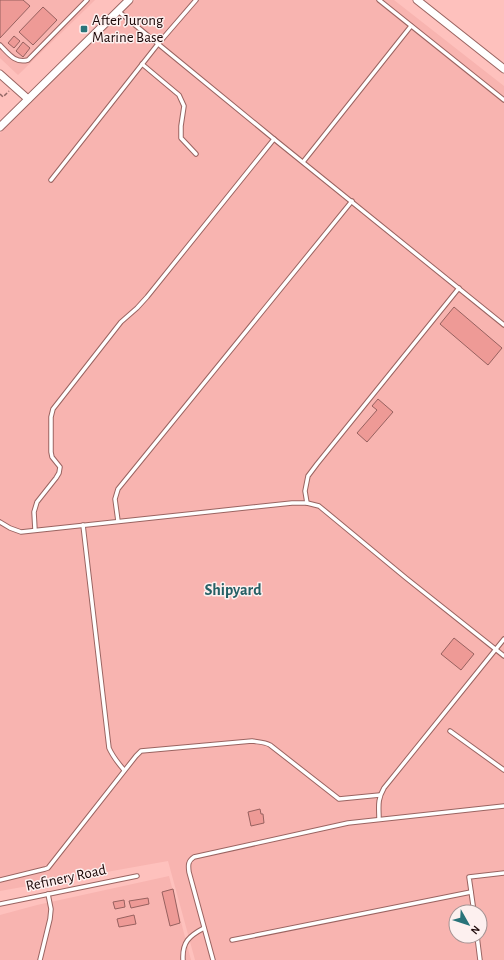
<svg xmlns="http://www.w3.org/2000/svg" width="504" height="960" viewBox="0 0 504 960" font-family="'Alegreya Sans',sans-serif">
<rect width="100%" height="100%" fill="#fec1bd"/>
<!-- built -->
<g fill="#f8b4b0" fill-rule="evenodd">
<path d="M 0,0 L 95,0 L 18,75 L 0,58 Z"/>
<path d="M 135,0 L 394,0 L 504,86 L 504,960 L 195,960 L 168,861 L 0,891 L 0,133 ZM 456,912 L 480,912 L 480,936 L 456,936 Z"/>
<path d="M 169,876 L 191,960 L 0,960 L 0,915 L 37,905 Z"/>
</g>
<!-- building -->
<g fill="#ee9a96" stroke="#97615f">
<path d="M 0,0 L 23,0 L 30,6 L 0,38 Z"/>
<path d="M 43,7 L 57,20 L 33,45 L 19,32 Z"/>
<path d="M 14,36 L 20,41 L 14,48 L 8,43 Z"/>
<path d="M 23,42 L 30,48 L 23,57 L 16,51 Z"/>
<path d="M 454,307 L 502,348 L 488,365 L 440,324 Z"/>
<path d="M 378,399 L 393,412 L 367,442 L 357,433 L 377,410 L 372,406 Z"/>
<path d="M 454,638 L 474,654 L 461,670 L 441,654 Z"/>
<path d="M 260,809 L 261,814 L 263,814 L 264,823 L 251,826 L 248,812 Z"/>
<path d="M 173,889 L 180,923 L 170,926 L 162,892 Z"/>
<path d="M 148,898 L 149,904 L 131,908 L 129,901 Z"/>
<path d="M 124,900 L 125,907 L 115,909 L 113,902 Z"/>
<path d="M 134,915 L 136,924 L 119,927 L 117,919 Z"/>
</g>
<g fill="none" stroke-linecap="round" stroke-linejoin="round">
<defs>
<g id="service">
<path d="M 379,0 L 504,100"/>
<path d="M 118,11 L 274,139 L 504,325"/>
<path d="M 0,45 C 8,53 15,64 28,60 L 87,0"/>
<path d="M 142,64 L 179,95 L 184,106 L 181,126 L 181,138 L 196,154"/>
<path d="M 303,162 L 411,26"/>
<path d="M 51,180 L 158,44 L 196,0"/>
<path d="M 307,503 L 305,491 L 308,476 L 317,464 L 459,288"/>
<path d="M 118,521 L 115,499 L 118,489 L 352,201"/>
<path d="M 0,522 L 10,528 L 21,532 L 292,503 L 307,503 L 319,506 L 406,578 L 504,656"/>
<path d="M 83,525 L 109,748 C 113,757 118,763 124,770"/>
<path d="M 35,530 L 34,512 L 37,502 L 56,478 L 59,473 L 60,467 L 52,457 L 51,452 L 51,417 L 53,409 L 121,322 L 137,308 L 147,297 L 274,139"/>
<path d="M 450,731 L 504,770"/>
<path d="M 379,819 C 379,807 377,800 384,788 L 504,639"/>
<path d="M 0,880 L 45,869 L 48,868 L 136,756 L 141,751 L 252,741 C 258,742 265,742 270,745 L 339,799 L 380,795"/>
<path d="M 0,904 L 137,876"/>
<path d="M 474,912 L 469,877 L 504,873"/>
<path d="M 477,936 L 480,960"/>
<path d="M 232,940 L 471,892"/>
<path d="M 40,960 L 50,919 L 51,909 L 48,894"/>
<path d="M 183,960 C 182,942 189,936 204,928"/>
<path d="M 213,960 L 189,872 C 188,865 188,861 194,857 L 348,823 L 504,806"/>
</g>
<g id="minor">
<path d="M 417,0 L 504,69"/>
<path d="M 0,74 L 28,99"/>
<path d="M 0,127 L 129,0"/>
</g>
</defs>
<!-- service casing -->
<use href="#service" stroke="#9a6461" stroke-width="5.5"/>
<!-- minor casing -->
<use href="#minor" stroke="#9a6461" stroke-width="9"/>
<!-- path -->
<path stroke="#906765" stroke-width="1.5" stroke-dasharray="4 2" stroke-linecap="butt" d="M 0,94 L 3,97 L 9,91"/>
<!-- service -->
<use href="#service" stroke="#fff" stroke-width="3.5"/>
<!-- minor -->
<use href="#minor" stroke="#fff" stroke-width="7"/>
</g>
<!-- markers -->
<rect fill="#297379" stroke="#fdf0ef" stroke-width="1.5" x="80" y="25" width="8" height="8" rx="2"/>
<g text-anchor="middle" dominant-baseline="central" stroke-width="3" stroke-linejoin="round" paint-order="stroke">
<!-- poi labels -->
<g font-size="15" fill="#1c0808" stroke="#fdf0ef" text-anchor="start">
<text x="92" y="20">After Jurong<tspan x="92" dy="17">Marine Base</tspan></text>
</g>
<!-- street labels -->
<g font-size="15" fill="#1c0808" stroke="#fdf0ef">
<text transform="translate(66 878) rotate(-12)">Refinery Road</text>
</g>
<!-- neighbourhood labels -->
<g font-size="16" font-weight="bold" fill="#266065" stroke="#fdf0ef">
<text x="233" y="590">Shipyard</text>
</g>
</g>
<!-- north arrow -->
<g transform="translate(468 924) rotate(129)"><circle r="19" fill="#fdf0ef" stroke="#a39393"/>
<path d="M0-3L7 15L0 10L-7 15Z" fill="#297379"/>
<text y="-6" font-size="11" font-weight="bold" text-anchor="middle" fill="#1c0808">N</text>
</g>
</svg>
